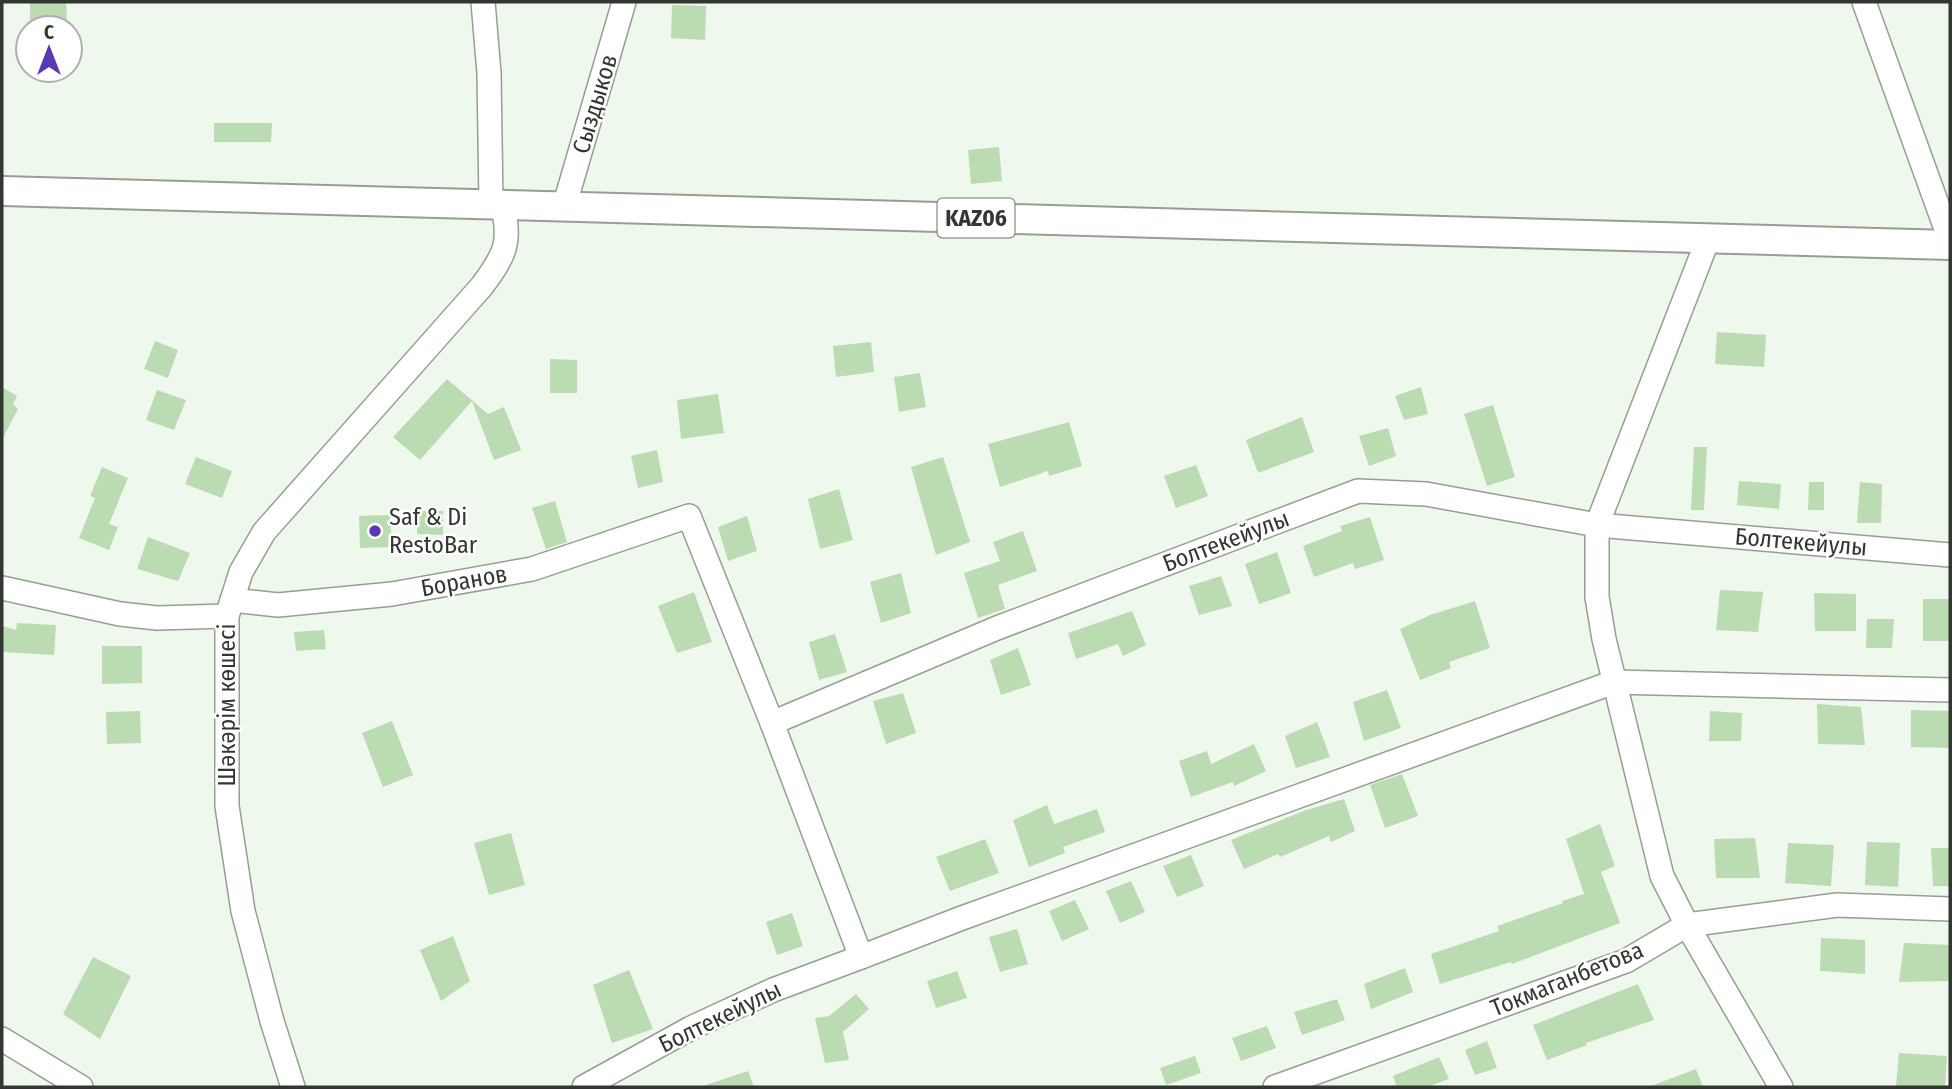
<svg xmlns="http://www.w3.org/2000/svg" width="1952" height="1089" viewBox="0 0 1952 1089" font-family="'Fira Sans Condensed',sans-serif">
<rect width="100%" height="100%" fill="#eff8ec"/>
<!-- building -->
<g fill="#bbdcb2">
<path d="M 30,2 L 66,2 L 67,22 L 30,23 Z"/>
<path d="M 672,5 L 706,6 L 705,40 L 671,38 Z"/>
<path d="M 214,123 L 272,123 L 271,142 L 214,142 Z"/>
<path d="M 999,147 L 1002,181 L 971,184 L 968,150 Z"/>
<path d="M 1717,332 L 1766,335 L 1764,367 L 1715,364 Z"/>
<path d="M 155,341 L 178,350 L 168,378 L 144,369 Z"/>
<path d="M 871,342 L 874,372 L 836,377 L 833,346 Z"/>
<path d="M 550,359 L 577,360 L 577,393 L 550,393 Z"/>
<path d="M 920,373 L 926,407 L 899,412 L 894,377 Z"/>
<path d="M 447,379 L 488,414 L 504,407 L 521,450 L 494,460 L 472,401 L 420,460 L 393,437 Z"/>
<path d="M 2,387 L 17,396 L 13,404 L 18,409 L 2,440 Z"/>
<path d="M 1421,387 L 1428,414 L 1404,420 L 1395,396 Z"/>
<path d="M 157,390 L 186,400 L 174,430 L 146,420 Z"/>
<path d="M 718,394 L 724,433 L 681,439 L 677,400 Z"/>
<path d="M 1493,405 L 1515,477 L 1487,486 L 1464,414 Z"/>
<path d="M 1302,417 L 1314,452 L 1258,473 L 1246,440 Z"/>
<path d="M 1069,422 L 1082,466 L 1049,476 L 1048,471 L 1000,487 L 988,444 Z"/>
<path d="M 1388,428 L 1396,456 L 1369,466 L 1359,436 Z"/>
<path d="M 1694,447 L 1707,447 L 1704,510 L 1691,510 Z"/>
<path d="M 657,450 L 663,482 L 638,488 L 631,456 Z"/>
<path d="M 196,457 L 232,471 L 222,498 L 185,484 Z"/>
<path d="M 943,457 L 970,542 L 936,555 L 911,467 Z"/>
<path d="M 1196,465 L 1208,496 L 1176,508 L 1164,476 Z"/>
<path d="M 102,467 L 128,478 L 109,524 L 118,527 L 109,550 L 79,538 L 95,498 L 90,496 Z"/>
<path d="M 1739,481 L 1781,484 L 1779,509 L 1737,505 Z"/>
<path d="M 1809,482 L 1824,482 L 1824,510 L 1808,510 Z"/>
<path d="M 1860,482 L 1882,484 L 1881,523 L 1857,523 Z"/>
<path d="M 839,489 L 853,540 L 820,549 L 808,499 Z"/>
<path d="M 555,501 L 567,542 L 546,549 L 532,508 Z"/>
<path d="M 417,511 L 443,511 L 443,535 L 417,534 Z"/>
<path d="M 390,515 L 392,547 L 360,548 L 359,516 Z"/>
<path d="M 747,516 L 757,551 L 728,561 L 718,527 Z"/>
<path d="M 1370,517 L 1384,560 L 1355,569 L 1353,563 L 1314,577 L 1303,546 L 1342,531 L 1340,526 Z"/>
<path d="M 1023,531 L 1037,571 L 998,585 L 1005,609 L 978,618 L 964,573 L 1000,561 L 993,542 Z"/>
<path d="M 148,537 L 190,553 L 178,581 L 137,569 Z"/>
<path d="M 1277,552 L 1291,593 L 1259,604 L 1245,564 Z"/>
<path d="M 901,573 L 911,613 L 881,623 L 870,582 Z"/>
<path d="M 1221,576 L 1232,606 L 1199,615 L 1189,586 Z"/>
<path d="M 1720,590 L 1763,592 L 1758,632 L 1716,630 Z"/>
<path d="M 694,592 L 712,642 L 677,653 L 658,606 Z"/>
<path d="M 1814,593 L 1856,594 L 1856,631 L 1815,631 Z"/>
<rect x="1923" y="599" width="27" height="42"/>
<path d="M 1475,601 L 1490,648 L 1449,662 L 1451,668 L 1420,680 L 1400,629 L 1430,615 Z"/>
<path d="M 1132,611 L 1146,645 L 1123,656 L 1118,644 L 1076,659 L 1068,633 Z"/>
<path d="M 1867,619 L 1894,619 L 1892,648 L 1866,648 Z"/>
<path d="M 17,623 L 56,625 L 54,655 L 2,652 L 2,626 L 16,630 Z"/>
<path d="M 324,630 L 326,649 L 296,651 L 294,632 Z"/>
<path d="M 835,634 L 847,672 L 819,680 L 809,642 Z"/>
<path d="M 102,646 L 142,646 L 142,683 L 102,684 Z"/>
<path d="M 1018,648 L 1031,685 L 1001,695 L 990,660 Z"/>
<path d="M 1387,690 L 1401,728 L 1364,741 L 1353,702 Z"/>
<path d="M 903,693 L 916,733 L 886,744 L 873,701 Z"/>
<path d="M 1817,704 L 1861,707 L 1865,745 L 1818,744 Z"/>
<path d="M 1911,710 L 1950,711 L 1950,748 L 1911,747 Z"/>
<path d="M 140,711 L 141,743 L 107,744 L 106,712 Z"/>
<path d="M 1710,711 L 1742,713 L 1741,741 L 1709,741 Z"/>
<path d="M 392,721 L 413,775 L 383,787 L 362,733 Z"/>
<path d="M 1317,722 L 1330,757 L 1296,768 L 1285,736 Z"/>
<path d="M 1254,744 L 1266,771 L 1234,786 L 1233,782 L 1191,797 L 1179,761 L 1207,751 L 1211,764 Z"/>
<path d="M 1402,774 L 1418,816 L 1385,828 L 1370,785 Z"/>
<path d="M 1344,799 L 1355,831 L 1331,842 L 1329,836 L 1280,857 L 1278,854 L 1244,869 L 1231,840 L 1306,810 Z"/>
<path d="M 1047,805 L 1054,824 L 1097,809 L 1105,832 L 1063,847 L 1065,853 L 1029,867 L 1013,820 Z"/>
<path d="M 1600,824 L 1615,866 L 1601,872 L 1620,923 L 1512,964 L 1511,962 L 1440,984 L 1431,954 L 1499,931 L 1497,926 L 1563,903 L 1562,901 L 1584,894 L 1566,839 Z"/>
<path d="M 511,833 L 525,885 L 489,895 L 474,843 Z"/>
<path d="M 1755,838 L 1760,878 L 1716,878 L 1714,839 Z"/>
<path d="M 985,839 L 999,873 L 950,891 L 936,857 Z"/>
<path d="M 1867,842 L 1900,843 L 1898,887 L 1865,885 Z"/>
<path d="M 1788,843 L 1834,845 L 1831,886 L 1785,883 Z"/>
<path d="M 1931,848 L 1950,848 L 1950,886 L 1933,886 Z"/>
<path d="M 1191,855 L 1204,886 L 1177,897 L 1163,866 Z"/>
<path d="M 1131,881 L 1145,912 L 1120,923 L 1106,891 Z"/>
<path d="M 1075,900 L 1089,929 L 1062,941 L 1049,911 Z"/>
<path d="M 792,913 L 803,946 L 777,955 L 766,922 Z"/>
<path d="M 1017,929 L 1028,964 L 1000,972 L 989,937 Z"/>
<path d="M 453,936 L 470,981 L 441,1001 L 420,950 Z"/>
<path d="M 1821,938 L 1865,940 L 1865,974 L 1820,971 Z"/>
<path d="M 1904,943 L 1950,945 L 1950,981 L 1899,982 Z"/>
<path d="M 93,957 L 131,976 L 100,1039 L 63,1014 Z"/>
<path d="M 1405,968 L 1413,992 L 1371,1009 L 1364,984 Z"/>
<path d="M 629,970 L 653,1029 L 612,1043 L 593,985 Z"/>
<path d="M 957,971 L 967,998 L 936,1008 L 927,981 Z"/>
<path d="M 1638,984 L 1654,1020 L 1586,1043 L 1587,1045 L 1547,1060 L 1533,1025 Z"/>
<path d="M 856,994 L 869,1009 L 843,1032 L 849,1060 L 825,1063 L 815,1018 L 829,1016 Z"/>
<path d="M 1337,999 L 1345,1020 L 1302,1035 L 1294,1012 Z"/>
<path d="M 1267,1026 L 1276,1048 L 1241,1061 L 1232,1038 Z"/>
<path d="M 1487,1041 L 1497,1068 L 1475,1075 L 1465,1050 Z"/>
<path d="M 1899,1053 L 1947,1056 L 1945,1087 L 1896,1086 Z"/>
<path d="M 1195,1056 L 1201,1073 L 1166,1085 L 1160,1068 Z"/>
<path d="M 1439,1057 L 1449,1079 L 1427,1087 L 1397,1087 L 1393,1076 Z"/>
<path d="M 1696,1069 L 1703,1087 L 1651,1087 L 1651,1086 Z"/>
<path d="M 748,1071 L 754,1087 L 707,1087 L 706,1085 Z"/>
</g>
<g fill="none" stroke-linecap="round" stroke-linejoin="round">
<defs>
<g id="minor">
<path d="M 483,2 L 489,73 L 491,204"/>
<path d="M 1864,2 L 1950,240"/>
<path d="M 564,207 L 624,2"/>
<path d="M 1708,239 L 1597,525 L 1597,597 L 1604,639 L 1662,876 L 1687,925 L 1781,1087"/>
<path d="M 2,588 L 120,614 L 157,618 L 227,616"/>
<path d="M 232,600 L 278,605 L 392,594 L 532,569 L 689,516 L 772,723"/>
<path d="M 861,957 L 962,918 L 1614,682 L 1950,690"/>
<path d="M 2,1039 L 81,1087"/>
<path d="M 293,1087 L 272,1021 L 243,911 L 227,806 L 227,616 L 241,572 L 264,532 L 482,286 C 505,255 512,242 502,204"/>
<path d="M 584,1087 L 691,1028 L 773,990 L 861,957 L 772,723 L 997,628 L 1358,491 L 1426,494 L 1597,525 L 1950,555"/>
<path d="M 1275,1087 L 1626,961 L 1687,925 L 1837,905 L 1950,909"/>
</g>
<path id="major" d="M 2,191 L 1950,245"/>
</defs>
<!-- minor casing -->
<use href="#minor" stroke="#969e93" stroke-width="26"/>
<!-- major casing -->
<use href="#major" stroke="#969e93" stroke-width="32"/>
<!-- minor -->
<use href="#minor" stroke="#fff" stroke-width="23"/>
<!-- major -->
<use href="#major" stroke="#fff" stroke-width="28"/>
</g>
<!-- markers -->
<circle fill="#593ab2" stroke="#fff" stroke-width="2.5" cx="375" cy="531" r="7"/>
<g text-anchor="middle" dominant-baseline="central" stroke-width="5" stroke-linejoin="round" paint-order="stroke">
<!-- shield labels -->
<rect fill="#fff" stroke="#707370" stroke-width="2" x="937.5" y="198.5" width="77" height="39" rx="5"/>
<g font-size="23" font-weight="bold" fill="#333732">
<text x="976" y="218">KАZ06</text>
</g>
<!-- street labels -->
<g font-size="24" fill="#333732" stroke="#fff">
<text transform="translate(595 104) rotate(-73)">Сыздыков</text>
<text transform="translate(1226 541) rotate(-21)">Болтекейулы</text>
<text transform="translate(1801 542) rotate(5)">Болтекейулы</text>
<text transform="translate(464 581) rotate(-10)">Боранов</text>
<text transform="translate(227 705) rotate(-90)">Шәкәрім көшесі</text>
<text transform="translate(1567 979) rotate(-22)">Токмаганбетова</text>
<text transform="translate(720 1017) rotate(-26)">Болтекейулы</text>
</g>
<!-- poi labels -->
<g font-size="24" fill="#333732" stroke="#fff" text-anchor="start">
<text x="389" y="517">Saf &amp; Di<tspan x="389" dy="28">RestoBar</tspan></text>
</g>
</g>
<!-- border -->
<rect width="1952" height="1089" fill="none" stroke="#333732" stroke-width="7"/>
<!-- north arrow -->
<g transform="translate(49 49)"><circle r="33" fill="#ffffff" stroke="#adafad" stroke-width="2"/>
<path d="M0-5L12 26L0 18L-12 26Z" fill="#593ab2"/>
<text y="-10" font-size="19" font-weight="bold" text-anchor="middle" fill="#333732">С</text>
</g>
</svg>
